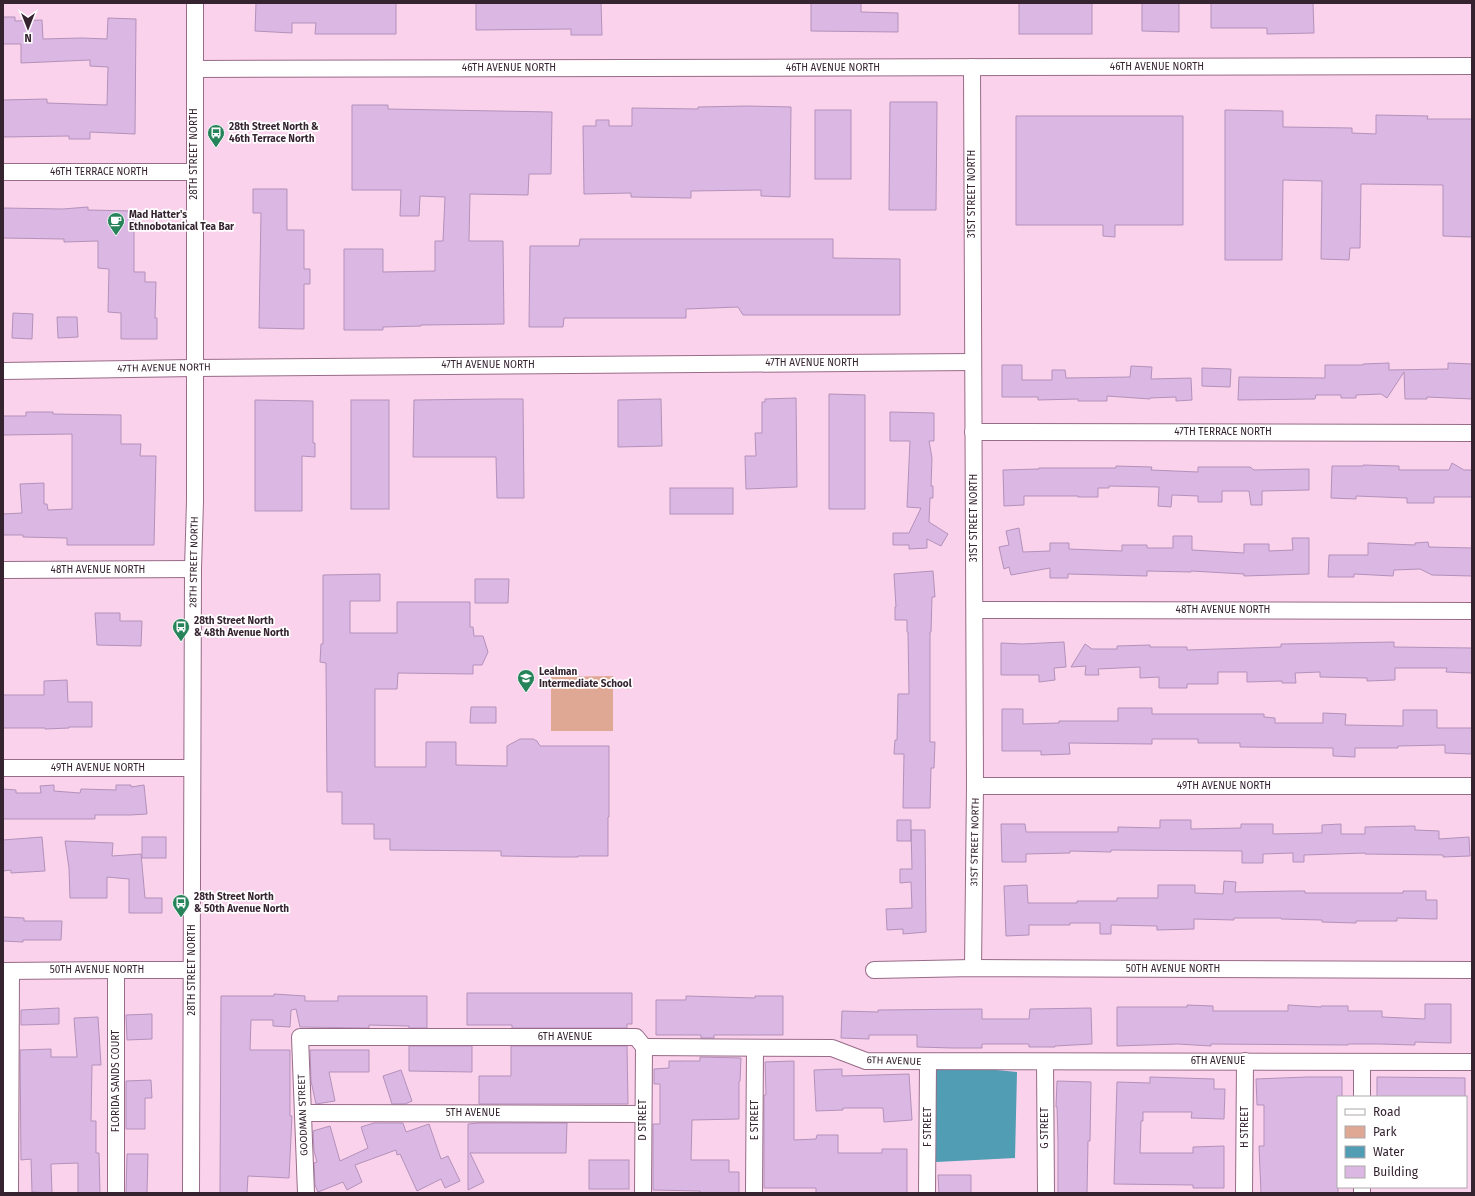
<svg xmlns="http://www.w3.org/2000/svg" width="1475" height="1196" viewBox="0 0 1475 1196" font-family="'Fira Sans',sans-serif">
<rect width="100%" height="100%" fill="#fbd2ec"/>
<!-- green -->
<path fill="#dfa894" d="M 613,676 L 613,731 L 551,731 L 551,677 Z"/>
<!-- water -->
<path fill="#509db4" d="M 935,1064 L 1017,1072 L 1015,1158 L 936,1162 Z"/>
<!-- building -->
<g fill="#dbb8e3" stroke="#b391ba">
<path d="M 256,3 L 396,3 L 396,34 L 315,34 L 316,23 L 292,23 L 292,33 L 255,31 Z"/>
<path d="M 476,3 L 601,3 L 602,35 L 571,35 L 571,29 L 476,30 Z"/>
<path d="M 811,3 L 861,3 L 861,12 L 898,13 L 898,32 L 811,31 Z"/>
<rect x="1019" y="3" width="73" height="31"/>
<path d="M 1142,3 L 1179,3 L 1179,32 L 1142,31 Z"/>
<path d="M 1211,3 L 1313,3 L 1314,33 L 1267,34 L 1267,28 L 1211,28 Z"/>
<path d="M 3,17 L 15,17 L 15,21 L 42,20 L 43,39 L 82,38 L 107,39 L 108,18 L 136,19 L 135,134 L 90,132 L 90,139 L 69,139 L 69,136 L 3,137 L 3,100 L 47,99 L 47,103 L 107,105 L 108,67 L 90,66 L 90,60 L 21,63 L 21,44 L 3,44 Z"/>
<path d="M 890,102 L 937,102 L 936,210 L 889,210 Z"/>
<path d="M 352,105 L 388,105 L 388,109 L 552,112 L 551,174 L 529,174 L 528,195 L 470,194 L 469,241 L 503,241 L 504,324 L 421,325 L 421,326 L 383,327 L 383,330 L 344,330 L 344,249 L 383,249 L 383,272 L 435,271 L 435,241 L 443,241 L 445,197 L 420,196 L 419,216 L 400,216 L 401,190 L 352,190 Z"/>
<path d="M 747,106 L 791,107 L 790,197 L 761,196 L 761,190 L 691,191 L 691,198 L 631,197 L 631,193 L 584,194 L 583,126 L 596,126 L 596,120 L 609,120 L 609,126 L 632,126 L 632,108 L 698,109 L 698,107 Z"/>
<rect x="815" y="110" width="36" height="69"/>
<path d="M 1225,110 L 1283,111 L 1283,127 L 1352,128 L 1352,133 L 1376,134 L 1376,115 L 1428,116 L 1427,119 L 1472,119 L 1472,237 L 1443,236 L 1443,185 L 1361,184 L 1360,248 L 1350,248 L 1349,260 L 1321,259 L 1322,181 L 1283,180 L 1282,260 L 1225,260 Z"/>
<path d="M 1016,116 L 1183,116 L 1183,225 L 1115,225 L 1115,237 L 1103,236 L 1103,225 L 1016,225 Z"/>
<path d="M 253,189 L 287,189 L 287,230 L 304,230 L 304,269 L 310,269 L 310,284 L 304,284 L 304,329 L 259,328 L 261,213 L 253,213 Z"/>
<path d="M 88,207 L 88,210 L 134,211 L 134,272 L 145,272 L 145,282 L 156,282 L 155,318 L 157,318 L 157,339 L 121,339 L 121,313 L 108,312 L 109,269 L 98,268 L 98,241 L 64,242 L 64,239 L 3,238 L 3,208 L 63,209 Z"/>
<path d="M 580,239 L 833,239 L 833,258 L 900,259 L 900,315 L 743,315 L 738,307 L 686,309 L 686,318 L 564,318 L 563,327 L 529,327 L 530,246 L 579,246 Z"/>
<path d="M 13,313 L 33,314 L 32,339 L 12,338 Z"/>
<path d="M 57,317 L 77,317 L 78,337 L 58,338 Z"/>
<path d="M 1389,363 L 1389,370 L 1448,369 L 1448,363 L 1472,364 L 1472,399 L 1427,397 L 1427,399 L 1405,399 L 1404,372 L 1387,398 L 1381,394 L 1356,395 L 1356,398 L 1341,398 L 1341,395 L 1316,395 L 1315,399 L 1238,400 L 1239,377 L 1325,378 L 1325,365 L 1363,365 L 1363,364 Z"/>
<path d="M 1002,365 L 1022,365 L 1022,380 L 1052,380 L 1052,370 L 1065,370 L 1066,378 L 1130,377 L 1131,366 L 1152,367 L 1151,379 L 1191,378 L 1192,400 L 1176,401 L 1176,397 L 1150,398 L 1150,399 L 1107,396 L 1107,401 L 1078,401 L 1078,399 L 1038,400 L 1038,397 L 1002,397 Z"/>
<path d="M 1202,368 L 1231,369 L 1230,387 L 1202,386 Z"/>
<path d="M 829,394 L 865,395 L 865,509 L 829,509 Z"/>
<path d="M 796,398 L 797,487 L 746,489 L 745,456 L 756,456 L 755,433 L 762,433 L 762,402 L 765,402 L 765,399 Z"/>
<path d="M 496,399 L 523,399 L 524,498 L 497,498 L 496,457 L 413,457 L 414,400 Z"/>
<path d="M 661,399 L 662,446 L 618,447 L 618,400 Z"/>
<path d="M 255,400 L 313,401 L 313,443 L 315,443 L 315,457 L 302,456 L 302,511 L 255,511 Z"/>
<rect x="351" y="400" width="38" height="109"/>
<path d="M 26,412 L 53,412 L 53,414 L 121,415 L 121,444 L 141,444 L 140,456 L 156,456 L 154,545 L 67,545 L 67,538 L 23,537 L 23,535 L 3,535 L 3,514 L 22,513 L 20,484 L 44,483 L 44,504 L 47,504 L 48,510 L 72,509 L 72,434 L 3,435 L 3,416 L 26,416 Z"/>
<path d="M 890,412 L 934,413 L 934,441 L 929,441 L 932,458 L 931,486 L 933,486 L 933,498 L 930,498 L 929,522 L 948,534 L 941,546 L 927,539 L 927,548 L 909,549 L 909,545 L 893,545 L 893,533 L 909,533 L 921,508 L 907,507 L 910,441 L 890,441 Z"/>
<path d="M 1452,463 L 1464,470 L 1472,470 L 1472,497 L 1434,497 L 1434,503 L 1407,503 L 1407,498 L 1356,496 L 1356,499 L 1331,498 L 1332,466 L 1363,466 L 1363,465 L 1399,466 L 1399,470 L 1449,470 Z"/>
<path d="M 1116,466 L 1152,467 L 1151,470 L 1198,472 L 1198,467 L 1250,467 L 1254,470 L 1309,469 L 1309,490 L 1262,491 L 1262,505 L 1251,505 L 1249,491 L 1222,491 L 1222,502 L 1198,502 L 1198,496 L 1172,495 L 1171,507 L 1158,506 L 1159,487 L 1109,486 L 1109,488 L 1098,488 L 1098,497 L 1078,497 L 1078,496 L 1024,496 L 1024,505 L 1004,506 L 1003,470 L 1039,469 L 1039,468 L 1116,468 Z"/>
<rect x="670" y="488" width="63" height="26"/>
<path d="M 1019,528 L 1023,552 L 1050,551 L 1050,543 L 1069,543 L 1069,549 L 1122,551 L 1122,545 L 1147,545 L 1147,548 L 1173,548 L 1173,536 L 1192,536 L 1192,550 L 1244,553 L 1244,544 L 1269,544 L 1269,551 L 1293,550 L 1292,538 L 1309,538 L 1309,574 L 1244,576 L 1244,574 L 1191,571 L 1191,572 L 1147,571 L 1147,576 L 1068,574 L 1068,578 L 1050,578 L 1050,568 L 1011,575 L 1009,567 L 1004,569 L 999,547 L 1009,545 L 1006,531 Z"/>
<path d="M 1428,542 L 1429,547 L 1472,548 L 1472,576 L 1432,575 L 1420,569 L 1394,570 L 1393,576 L 1354,574 L 1354,577 L 1328,577 L 1329,555 L 1368,555 L 1368,543 L 1415,545 L 1415,543 Z"/>
<path d="M 933,571 L 935,597 L 932,597 L 931,632 L 930,632 L 930,742 L 935,742 L 934,768 L 931,768 L 930,808 L 903,808 L 904,754 L 894,754 L 895,740 L 897,740 L 898,694 L 909,694 L 908,632 L 907,632 L 907,620 L 895,620 L 895,607 L 896,607 L 894,574 Z"/>
<path d="M 380,574 L 380,601 L 350,601 L 350,633 L 397,633 L 397,602 L 470,602 L 470,627 L 473,627 L 474,636 L 483,636 L 488,652 L 482,665 L 473,665 L 473,674 L 398,673 L 397,689 L 375,689 L 375,767 L 426,767 L 426,742 L 456,742 L 456,765 L 507,766 L 507,746 L 520,739 L 533,739 L 537,741 L 540,746 L 609,746 L 609,817 L 608,817 L 608,856 L 578,856 L 578,857 L 560,857 L 501,856 L 501,851 L 390,850 L 390,839 L 374,839 L 374,824 L 342,824 L 342,792 L 327,792 L 326,663 L 320,662 L 321,644 L 323,644 L 323,575 Z"/>
<path d="M 475,579 L 509,579 L 508,603 L 475,603 Z"/>
<path d="M 95,613 L 120,613 L 120,621 L 142,621 L 141,646 L 97,645 Z"/>
<path d="M 1064,642 L 1066,667 L 1054,668 L 1055,680 L 1039,682 L 1039,675 L 1001,675 L 1001,643 L 1022,644 Z"/>
<path d="M 1394,642 L 1394,647 L 1472,648 L 1472,673 L 1446,672 L 1447,668 L 1395,668 L 1395,680 L 1367,681 L 1367,678 L 1320,677 L 1320,672 L 1295,673 L 1296,683 L 1282,683 L 1282,681 L 1247,682 L 1247,672 L 1218,672 L 1218,684 L 1187,684 L 1187,688 L 1159,688 L 1159,677 L 1140,678 L 1140,667 L 1098,669 L 1099,675 L 1085,675 L 1086,666 L 1071,667 L 1085,644 L 1092,649 L 1117,649 L 1117,646 L 1150,645 L 1150,647 L 1187,647 L 1187,650 L 1281,647 L 1281,644 Z"/>
<path d="M 67,680 L 68,702 L 92,702 L 92,727 L 69,727 L 69,728 L 45,729 L 45,728 L 3,728 L 3,695 L 44,695 L 44,681 Z"/>
<path d="M 471,707 L 496,707 L 496,723 L 470,723 Z"/>
<path d="M 1118,708 L 1152,708 L 1152,714 L 1264,714 L 1264,717 L 1275,718 L 1275,723 L 1323,723 L 1323,713 L 1346,714 L 1345,725 L 1403,726 L 1403,710 L 1437,710 L 1437,728 L 1472,728 L 1472,754 L 1445,753 L 1445,745 L 1398,746 L 1398,748 L 1355,748 L 1355,757 L 1333,756 L 1333,748 L 1240,747 L 1240,743 L 1198,743 L 1198,739 L 1152,739 L 1152,744 L 1069,743 L 1070,754 L 1041,755 L 1041,751 L 1002,751 L 1002,709 L 1023,709 L 1023,724 L 1059,723 L 1059,721 L 1118,721 Z"/>
<path d="M 54,785 L 54,791 L 80,793 L 81,789 L 116,790 L 116,785 L 131,785 L 131,787 L 144,785 L 147,814 L 130,815 L 95,815 L 95,819 L 3,819 L 3,789 L 16,790 L 16,793 L 41,793 L 40,786 Z"/>
<path d="M 897,820 L 911,820 L 911,830 L 925,830 L 926,932 L 903,934 L 903,929 L 887,930 L 886,909 L 912,908 L 911,882 L 900,883 L 900,869 L 912,869 L 911,830 L 911,841 L 897,841 Z"/>
<path d="M 1160,820 L 1191,820 L 1191,829 L 1241,828 L 1241,824 L 1273,824 L 1273,834 L 1322,833 L 1322,825 L 1341,824 L 1341,834 L 1365,834 L 1365,827 L 1415,826 L 1415,830 L 1439,831 L 1439,839 L 1469,837 L 1470,856 L 1443,857 L 1443,855 L 1365,854 L 1365,853 L 1304,855 L 1304,862 L 1293,862 L 1293,853 L 1263,854 L 1263,863 L 1242,863 L 1242,851 L 1111,850 L 1111,852 L 1070,851 L 1070,853 L 1026,854 L 1026,862 L 1002,862 L 1001,824 L 1025,824 L 1026,832 L 1118,832 L 1118,827 L 1160,828 Z"/>
<path d="M 42,837 L 45,871 L 11,873 L 11,870 L 3,871 L 3,840 Z"/>
<rect x="142" y="837" width="24" height="21"/>
<path d="M 65,841 L 113,843 L 112,856 L 141,854 L 145,898 L 162,898 L 162,913 L 129,913 L 129,879 L 107,877 L 107,898 L 70,898 L 69,868 Z"/>
<path d="M 1224,881 L 1236,882 L 1235,892 L 1293,891 L 1305,891 L 1305,893 L 1403,893 L 1403,891 L 1426,891 L 1426,900 L 1437,900 L 1437,919 L 1397,918 L 1397,921 L 1356,921 L 1356,923 L 1322,922 L 1322,920 L 1281,919 L 1281,918 L 1234,918 L 1234,920 L 1194,919 L 1194,929 L 1157,930 L 1157,926 L 1111,925 L 1111,934 L 1100,934 L 1100,923 L 1070,923 L 1070,925 L 1029,925 L 1029,935 L 1006,936 L 1004,886 L 1027,885 L 1028,903 L 1077,903 L 1077,901 L 1117,901 L 1117,898 L 1158,898 L 1158,885 L 1195,885 L 1195,893 L 1223,894 Z"/>
<path d="M 3,917 L 24,918 L 24,921 L 62,921 L 61,940 L 23,940 L 23,942 L 3,941 Z"/>
<path d="M 467,993 L 632,993 L 632,1024 L 627,1024 L 627,1028 L 512,1028 L 512,1025 L 467,1025 Z"/>
<path d="M 274,994 L 305,996 L 305,1001 L 338,1001 L 338,996 L 427,996 L 427,1028 L 409,1028 L 409,1026 L 369,1025 L 369,1028 L 300,1027 L 296,1009 L 291,1010 L 290,1027 L 273,1026 L 273,1020 L 251,1020 L 250,1050 L 290,1050 L 290,1116 L 292,1116 L 289,1178 L 248,1176 L 247,1193 L 220,1193 L 221,996 L 274,996 Z"/>
<path d="M 686,996 L 755,998 L 755,996 L 783,996 L 783,1035 L 714,1035 L 714,1038 L 701,1038 L 701,1035 L 656,1035 L 656,1000 L 686,1000 Z"/>
<path d="M 1425,1004 L 1451,1004 L 1451,1043 L 1415,1042 L 1415,1045 L 1380,1044 L 1348,1044 L 1348,1045 L 1211,1044 L 1211,1046 L 1178,1044 L 1117,1046 L 1117,1007 L 1187,1007 L 1187,1005 L 1213,1006 L 1213,1011 L 1288,1011 L 1288,1005 L 1321,1007 L 1321,1006 L 1348,1006 L 1348,1011 L 1382,1011 L 1382,1017 L 1425,1019 Z"/>
<path d="M 59,1008 L 59,1024 L 21,1025 L 21,1010 Z"/>
<path d="M 1091,1008 L 1092,1044 L 1055,1046 L 1055,1047 L 1029,1047 L 1029,1044 L 982,1044 L 982,1048 L 953,1048 L 917,1047 L 917,1035 L 869,1035 L 869,1039 L 841,1038 L 842,1011 L 878,1012 L 878,1010 L 982,1009 L 982,1019 L 1029,1019 L 1030,1009 Z"/>
<path d="M 152,1014 L 152,1039 L 127,1040 L 126,1015 Z"/>
<path d="M 98,1017 L 101,1065 L 92,1065 L 91,1121 L 96,1121 L 96,1153 L 99,1153 L 100,1193 L 78,1193 L 78,1163 L 51,1164 L 52,1193 L 32,1192 L 31,1159 L 21,1160 L 20,1050 L 51,1049 L 51,1057 L 77,1057 L 74,1018 Z"/>
<path d="M 409,1046 L 472,1046 L 472,1072 L 409,1071 Z"/>
<path d="M 511,1046 L 627,1046 L 628,1104 L 479,1104 L 479,1076 L 511,1076 Z"/>
<path d="M 310,1050 L 369,1050 L 369,1072 L 329,1072 L 335,1101 L 316,1104 L 311,1081 Z"/>
<path d="M 700,1057 L 741,1058 L 740,1081 L 739,1081 L 739,1119 L 692,1120 L 691,1160 L 729,1160 L 729,1172 L 739,1172 L 739,1193 L 700,1193 L 700,1191 L 653,1190 L 653,1124 L 660,1124 L 660,1084 L 654,1084 L 654,1069 L 669,1068 L 669,1061 L 700,1061 Z"/>
<path d="M 794,1061 L 794,1140 L 816,1139 L 817,1135 L 838,1135 L 838,1153 L 882,1153 L 882,1149 L 907,1149 L 907,1193 L 816,1193 L 816,1188 L 764,1188 L 764,1095 L 766,1095 L 765,1062 Z"/>
<path d="M 842,1069 L 842,1076 L 909,1074 L 912,1120 L 884,1122 L 883,1108 L 843,1108 L 843,1110 L 816,1111 L 814,1070 Z"/>
<path d="M 401,1070 L 412,1101 L 405,1104 L 392,1104 L 383,1076 Z"/>
<path d="M 1150,1077 L 1214,1079 L 1214,1089 L 1225,1089 L 1224,1119 L 1191,1118 L 1192,1112 L 1143,1112 L 1143,1121 L 1141,1121 L 1140,1153 L 1193,1153 L 1193,1147 L 1224,1146 L 1224,1188 L 1193,1188 L 1193,1185 L 1114,1184 L 1117,1082 L 1150,1083 Z"/>
<path d="M 1307,1077 L 1342,1077 L 1342,1097 L 1338,1097 L 1338,1193 L 1261,1193 L 1259,1146 L 1264,1146 L 1264,1105 L 1257,1105 L 1256,1079 Z"/>
<path d="M 1377,1077 L 1465,1078 L 1465,1097 L 1377,1097 Z"/>
<path d="M 151,1080 L 152,1098 L 145,1098 L 145,1129 L 126,1129 L 126,1081 Z"/>
<path d="M 1057,1081 L 1091,1082 L 1090,1141 L 1088,1141 L 1087,1193 L 1058,1193 L 1058,1141 L 1057,1107 L 1056,1107 Z"/>
<path d="M 374,1123 L 403,1123 L 406,1132 L 429,1124 L 441,1159 L 448,1156 L 460,1181 L 445,1188 L 441,1179 L 417,1191 L 400,1154 L 397,1155 L 396,1150 L 355,1165 L 362,1182 L 347,1190 L 343,1182 L 318,1192 L 315,1185 L 314,1163 L 317,1162 L 314,1151 L 313,1131 L 330,1126 L 340,1161 L 368,1148 L 361,1127 Z"/>
<path d="M 479,1123 L 567,1123 L 566,1153 L 470,1153 L 484,1182 L 468,1190 L 468,1124 Z"/>
<path d="M 127,1154 L 148,1154 L 147,1193 L 126,1193 Z"/>
<rect x="589" y="1160" width="40" height="29"/>
<path d="M 938,1175 L 971,1175 L 971,1193 L 939,1193 Z"/>
</g>
<g fill="none" stroke-linecap="round" stroke-linejoin="round">
<defs>
<g id="minor">
<path d="M 972,67 L 975,786 L 973,968"/>
<path d="M 195,69 L 1472,66"/>
<path d="M 3,172 L 194,172"/>
<path d="M 3,371 L 194,368 L 973,362"/>
<path d="M 973,432 L 1472,433"/>
<path d="M 3,570 L 193,569"/>
<path d="M 975,610 L 1472,611"/>
<path d="M 3,768 L 192,768"/>
<path d="M 975,786 L 1472,786"/>
<path d="M 874,970 L 973,968 L 1472,970"/>
<path d="M 3,971 L 116,970 L 191,970"/>
<path d="M 644,1047 L 832,1048 L 866,1061 L 1472,1062"/>
<path d="M 1045,1062 L 1046,1193"/>
<path d="M 1362,1062 L 1362,1097"/>
<path d="M 303,1113 L 643,1114"/>
<path d="M 1362,1187 L 1362,1193"/>
<path d="M 10,1193 L 11,971"/>
<path d="M 116,1193 L 116,970"/>
<path d="M 191,1193 L 193,569 L 195,501 L 195,3"/>
<path d="M 306,1193 L 300,1037 L 636,1037 L 644,1047"/>
<path d="M 643,1193 L 644,1047"/>
<path d="M 754,1193 L 755,1048"/>
<path d="M 927,1193 L 928,1062"/>
<path d="M 1244,1193 L 1245,1061"/>
</g>
</defs>
<!-- minor casing -->
<use href="#minor" stroke="#986b88" stroke-width="18"/>
<!-- minor -->
<use href="#minor" stroke="#fff" stroke-width="16"/>
</g>
<!-- icons -->
<defs>
<symbol id="bus-pin" viewBox="-11 -11 22 30"><path d="M0 17L-7.5 6A9.5 9.5 0 1 1 7.5 6Z" fill="#26835a" stroke="#fff"/><path d="M-5-6H5V4H4V6H2V4H-2V6H-4V4H-5ZM-3.5-4V0h7V-4ZM-3.5 1.2v1.5H-2V1.2ZM2 1.2v1.5H3.5V1.2Z" fill="#fff"/></symbol>
<symbol id="cafe-pin" viewBox="-11 -11 22 30"><path d="M0 17L-7.5 6A9.5 9.5 0 1 1 7.5 6Z" fill="#26835a" stroke="#fff"/><path d="M-5.5-4.5H6V0H3Q3 3.5 0 3.5H-2.5Q-5.5 3.5-5.5 0ZM3-3.2v2h1.7v-2ZM-6 4.5H4V6H-6Z" fill="#fff"/></symbol>
<symbol id="school-pin" viewBox="-11 -11 22 30"><path d="M0 17L-7.5 6A9.5 9.5 0 1 1 7.5 6Z" fill="#26835a" stroke="#fff"/><path d="M0-5L7-2L0 1L-7-2ZM-4 1L0 2.5L4 1V4Q0 6-4 4Z" fill="#fff"/></symbol>
</defs>
<g fill-rule="evenodd">
<use href="#bus-pin" x="206" y="123" width="20" height="27"/>
<use href="#cafe-pin" x="106" y="211" width="20" height="27"/>
<use href="#bus-pin" x="171" y="617" width="20" height="27"/>
<use href="#school-pin" x="516" y="668" width="20" height="27"/>
<use href="#bus-pin" x="171" y="893" width="20" height="27"/>
</g>
<g text-anchor="middle" dominant-baseline="central" stroke-width="3.5" stroke-linejoin="round" paint-order="stroke">
<!-- street labels -->
<g font-size="10" fill="#35232f" stroke="#fff">
<text x="1157" y="67">46TH AVENUE NORTH</text>
<text x="509" y="68">46TH AVENUE NORTH</text>
<text x="833" y="68">46TH AVENUE NORTH</text>
<text transform="translate(194 154) rotate(-90)">28TH STREET NORTH</text>
<text x="99" y="172">46TH TERRACE NORTH</text>
<text transform="translate(972 194) rotate(-90)">31ST STREET NORTH</text>
<text x="812" y="363">47TH AVENUE NORTH</text>
<text x="488" y="365">47TH AVENUE NORTH</text>
<text transform="translate(164 368) rotate(-1)">47TH AVENUE NORTH</text>
<text x="1223" y="432">47TH TERRACE NORTH</text>
<text transform="translate(974 518) rotate(-90)">31ST STREET NORTH</text>
<text transform="translate(194 562) rotate(-89)">28TH STREET NORTH</text>
<text x="98" y="570">48TH AVENUE NORTH</text>
<text x="1223" y="610">48TH AVENUE NORTH</text>
<text x="98" y="768">49TH AVENUE NORTH</text>
<text x="1224" y="786">49TH AVENUE NORTH</text>
<text transform="translate(975 842) rotate(-89)">31ST STREET NORTH</text>
<text x="1173" y="969">50TH AVENUE NORTH</text>
<text x="97" y="970">50TH AVENUE NORTH</text>
<text transform="translate(192 970) rotate(-90)">28TH STREET NORTH</text>
<text x="565" y="1037">6TH AVENUE</text>
<text transform="translate(894 1061) rotate(2)">6TH AVENUE</text>
<text x="1218" y="1061">6TH AVENUE</text>
<text transform="translate(116 1081) rotate(-90)">FLORIDA SANDS COURT</text>
<text x="473" y="1113">5TH AVENUE</text>
<text transform="translate(303 1115) rotate(-92)">GOODMAN STREET</text>
<text transform="translate(643 1120) rotate(-90)">D STREET</text>
<text transform="translate(755 1120) rotate(-90)">E STREET</text>
<text transform="translate(928 1127) rotate(-90)">F STREET</text>
<text transform="translate(1245 1127) rotate(-90)">H STREET</text>
<text transform="translate(1045 1128) rotate(-90)">G STREET</text>
</g>
<!-- poi labels -->
<g font-size="10" font-weight="bold" fill="#35232f" stroke="#fff" text-anchor="start">
<text x="229" y="127">28th Street North &amp;<tspan x="229" dy="12">46th Terrace North</tspan></text>
<text x="129" y="215">Mad Hatter's<tspan x="129" dy="12">Ethnobotanical Tea Bar</tspan></text>
<text x="194" y="621">28th Street North<tspan x="194" dy="12">&amp; 48th Avenue North</tspan></text>
<text x="539" y="672">Lealman<tspan x="539" dy="12">Intermediate School</tspan></text>
<text x="194" y="897">28th Street North<tspan x="194" dy="12">&amp; 50th Avenue North</tspan></text>
</g>
</g>
<!-- border -->
<rect width="1475" height="1196" fill="none" stroke="#35232f" stroke-width="8"/>
<!-- legend -->
<rect x="1337" y="1096" width="130" height="92" fill="#ffffff" stroke="#aea7ac"/>
<rect x="1345" y="1109" width="20" height="6" fill="#ffffff" stroke="#aea7ac"/>
<text x="1373" y="1116" font-size="12" fill="#35232f">Road</text>
<rect x="1345" y="1126" width="20" height="12" fill="#dfa894" stroke="#aea7ac"/>
<text x="1373" y="1136" font-size="12" fill="#35232f">Park</text>
<rect x="1345" y="1146" width="20" height="12" fill="#509db4" stroke="#aea7ac"/>
<text x="1373" y="1156" font-size="12" fill="#35232f">Water</text>
<rect x="1345" y="1166" width="20" height="12" fill="#dbb8e3" stroke="#aea7ac"/>
<text x="1373" y="1176" font-size="12" fill="#35232f">Building</text>
<!-- north arrow -->
<g transform="translate(28 28) rotate(180)" stroke="#ffffff" stroke-width="3" paint-order="stroke">
<path d="M0-3L7 15L0 10L-7 15Z" fill="#35232f"/>
<text y="-6" font-size="11" font-weight="bold" text-anchor="middle" fill="#35232f">N</text>
</g>
</svg>
